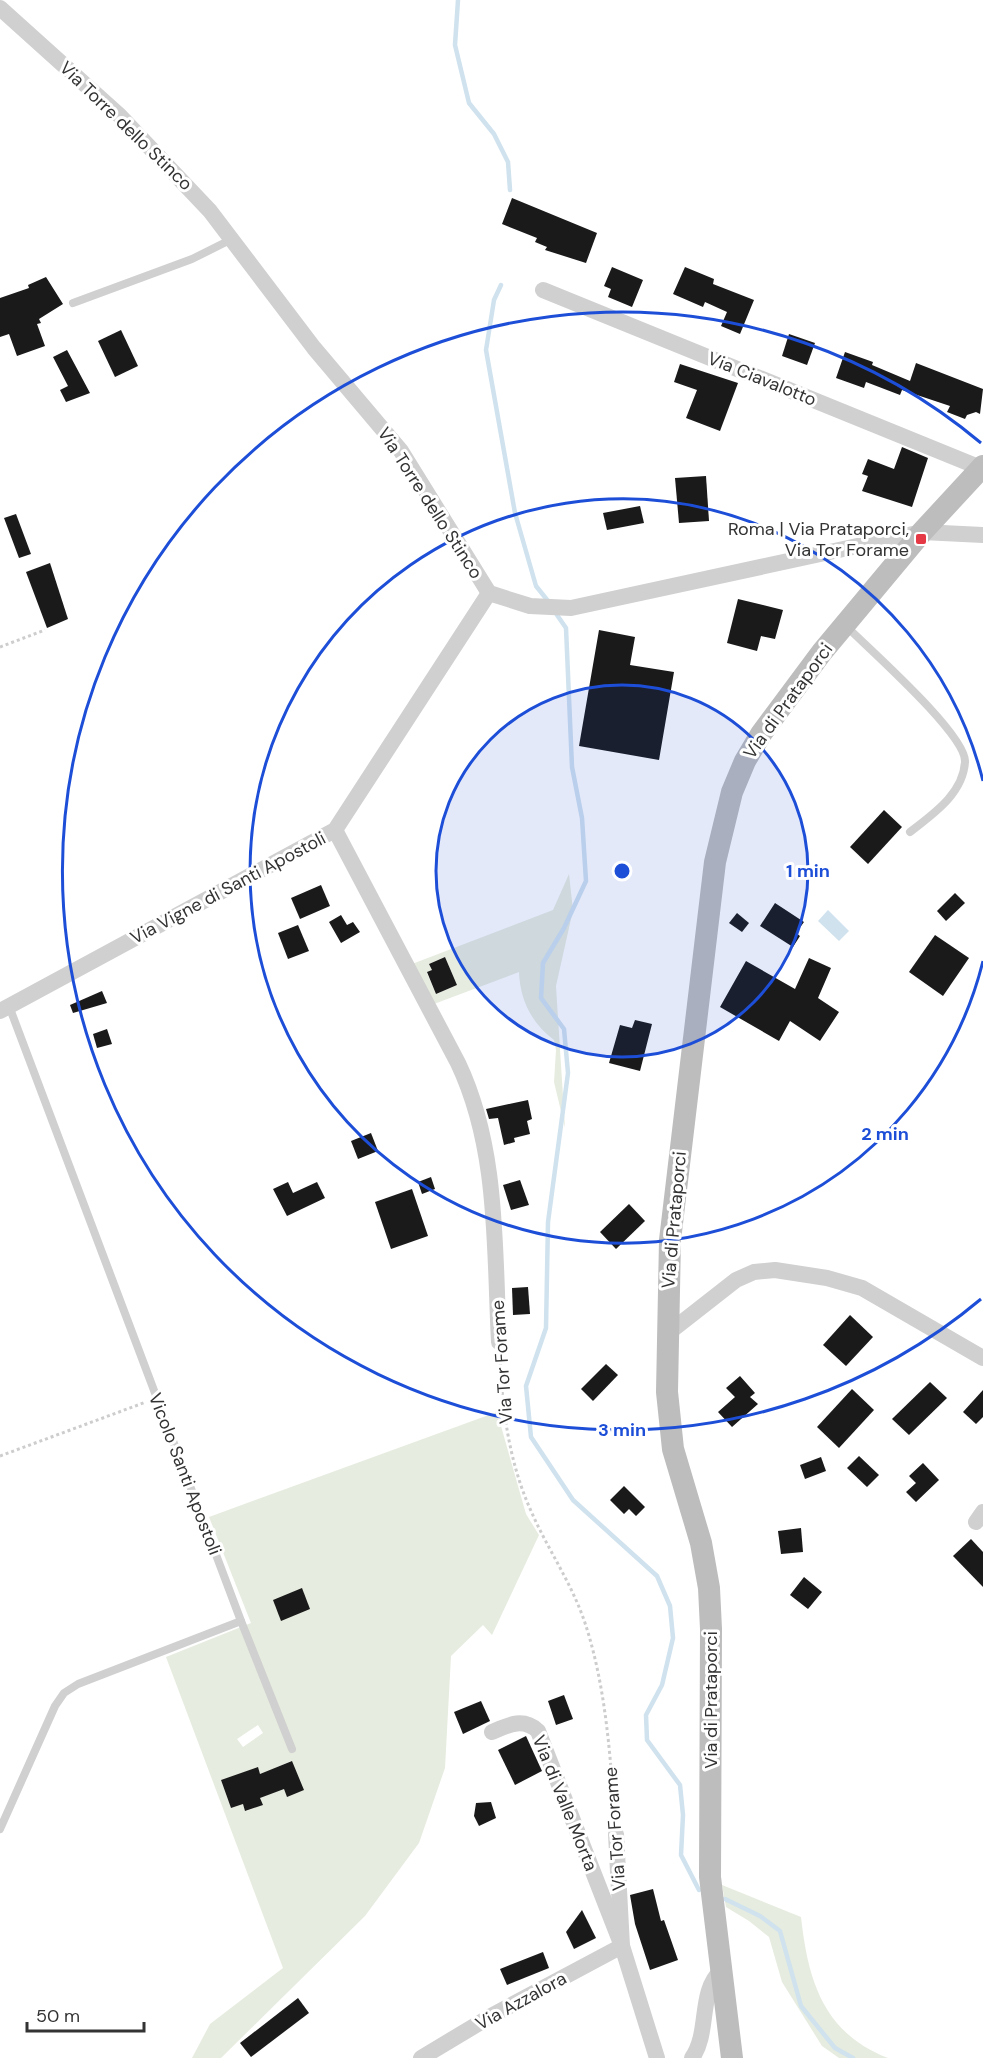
<svg xmlns="http://www.w3.org/2000/svg" width="983" height="2058" viewBox="0 0 983 2058" font-family="'DM Sans',sans-serif">
<rect width="100%" height="100%" fill="#fff"/>
<!-- green -->
<g fill="#e6ecdf" fill-rule="evenodd">
<path d="M 569,874 L 573,910 L 556,986 L 565,1128 L 554,1082 L 556,1050 L 554,1040 C 531,1023 520,999 519,972 L 434,1004 L 412,964 L 553,910 ZM 445,957 L 457,985 L 436,994 L 427,973 L 432,970 L 429,964 Z"/>
<path d="M 497,1412 L 526,1514 L 539,1535 L 492,1635 L 483,1625 L 451,1656 L 445,1768 L 419,1843 L 365,1916 L 221,2058 L 192,2058 L 210,2024 L 283,1968 L 166,1657 L 251,1623 L 209,1517 ZM 258,1725 L 263,1733 L 243,1747 L 237,1739 ZM 291,1761 L 303,1790 L 287,1796 L 275,1768 ZM 258,1768 L 267,1795 L 260,1798 L 262,1805 L 246,1811 L 243,1804 L 231,1808 L 221,1780 Z"/>
<path d="M 722,1885 L 801,1917 C 808,1980 823,2033 888,2058 L 839,2058 L 822,2046 L 782,1982 L 769,1937 L 749,1921 L 726,1907 Z"/>
</g>
<!-- water -->
<path fill="#cfe2ee" d="M 828,910 L 849,931 L 839,941 L 818,921 Z"/>
<g fill="none" stroke-linecap="round" stroke-linejoin="round">
<!-- stream -->
<g stroke="#cfe2ee" stroke-width="4.5">
<path d="M 458,0 L 455,45 L 469,103 L 494,134 L 508,162 L 510,190"/>
<path d="M 501,285 L 494,300 L 486,350 L 515,513 L 536,586 L 548,601"/>
<path d="M 557,615 L 566,628 L 572,767 L 582,818 L 586,881 L 564,928 L 543,963 L 541,998 L 564,1029 L 568,1073 L 548,1222 L 546,1328 L 526,1386 L 531,1437 L 573,1500 L 657,1576 L 670,1606 L 673,1638 L 662,1685 L 646,1715 L 647,1740 L 680,1785 L 683,1815 L 681,1855 L 699,1890"/>
<path d="M 725,1899 L 760,1916 L 780,1931 L 801,2006 L 835,2048 L 853,2058"/>
</g>
</g>
<!-- building -->
<g fill="#1a1a1a">
<path d="M 512,198 L 597,233 L 586,263 L 545,250 L 547,247 L 535,242 L 537,238 L 502,224 Z"/>
<path d="M 612,267 L 643,280 L 632,307 L 608,297 L 611,289 L 604,286 Z"/>
<path d="M 685,267 L 714,279 L 713,284 L 754,300 L 740,334 L 721,326 L 727,312 L 705,302 L 703,307 L 673,294 Z"/>
<path d="M 46,277 L 63,304 L 39,319 L 41,323 L 37,324 L 45,346 L 17,356 L 9,334 L 0,337 L 0,298 L 29,288 L 28,285 Z"/>
<path d="M 121,330 L 138,366 L 115,377 L 98,341 Z"/>
<path d="M 789,334 L 815,343 L 807,365 L 782,356 Z"/>
<path d="M 67,350 L 90,393 L 66,402 L 60,390 L 68,386 L 53,357 Z"/>
<path d="M 845,352 L 873,362 L 872,365 L 910,381 L 916,363 L 983,389 L 980,414 L 976,412 L 967,415 L 965,419 L 947,412 L 950,406 L 902,390 L 900,395 L 866,382 L 864,388 L 836,378 Z"/>
<path d="M 680,364 L 738,383 L 720,431 L 686,418 L 697,390 L 674,382 Z"/>
<path d="M 902,447 L 928,458 L 912,507 L 862,491 L 868,476 L 862,474 L 868,459 L 894,469 Z"/>
<path d="M 706,476 L 709,521 L 679,523 L 675,478 Z"/>
<path d="M 640,506 L 644,523 L 607,530 L 603,513 Z"/>
<path d="M 16,514 L 31,554 L 19,558 L 4,518 Z"/>
<path d="M 50,563 L 68,619 L 47,628 L 26,572 Z"/>
<path d="M 738,599 L 783,610 L 775,639 L 761,636 L 757,651 L 727,643 Z"/>
<path d="M 599,630 L 635,637 L 630,665 L 674,672 L 659,760 L 579,746 Z"/>
<path d="M 884,810 L 902,827 L 868,864 L 850,847 Z"/>
<path d="M 321,885 L 330,906 L 300,919 L 291,898 Z"/>
<path d="M 955,893 L 965,903 L 946,921 L 937,911 Z"/>
<path d="M 775,903 L 804,922 L 796,933 L 800,936 L 793,947 L 760,926 Z"/>
<path d="M 737,913 L 749,923 L 742,932 L 729,923 Z"/>
<path d="M 341,915 L 347,925 L 353,922 L 360,932 L 341,943 L 329,922 Z"/>
<path d="M 298,925 L 309,951 L 288,959 L 278,933 Z"/>
<path d="M 935,935 L 969,958 L 943,996 L 909,972 Z"/>
<path d="M 445,957 L 457,985 L 436,994 L 427,972 L 432,970 L 429,964 Z"/>
<path d="M 809,958 L 831,968 L 818,998 L 839,1012 L 820,1041 L 790,1021 L 779,1041 L 720,1007 L 746,961 L 795,989 Z"/>
<path d="M 102,991 L 107,1003 L 73,1013 L 70,1005 Z"/>
<path d="M 635,1020 L 652,1024 L 640,1071 L 609,1063 L 620,1025 L 632,1028 Z"/>
<path d="M 107,1029 L 112,1044 L 97,1048 L 93,1034 Z"/>
<path d="M 528,1100 L 532,1119 L 527,1121 L 530,1134 L 514,1138 L 515,1142 L 504,1145 L 498,1118 L 489,1119 L 486,1109 Z"/>
<path d="M 371,1133 L 378,1151 L 358,1159 L 351,1141 Z"/>
<path d="M 431,1177 L 435,1189 L 422,1194 L 418,1182 Z"/>
<path d="M 520,1180 L 529,1205 L 511,1210 L 503,1185 Z"/>
<path d="M 288,1182 L 293,1193 L 317,1182 L 325,1198 L 287,1216 L 273,1189 Z"/>
<path d="M 412,1189 L 428,1236 L 391,1249 L 375,1202 Z"/>
<path d="M 629,1204 L 645,1221 L 616,1249 L 600,1232 Z"/>
<path d="M 528,1287 L 530,1314 L 513,1315 L 512,1288 Z"/>
<path d="M 850,1315 L 873,1337 L 846,1366 L 823,1345 Z"/>
<path d="M 606,1364 L 618,1375 L 593,1401 L 581,1389 Z"/>
<path d="M 740,1376 L 755,1393 L 750,1397 L 758,1404 L 732,1427 L 718,1412 L 735,1397 L 726,1388 Z"/>
<path d="M 930,1382 L 947,1398 L 909,1435 L 892,1419 Z"/>
<path d="M 852,1389 L 874,1410 L 839,1448 L 817,1427 Z"/>
<path d="M 983,1390 L 983,1417 L 976,1424 L 963,1412 Z"/>
<path d="M 859,1456 L 879,1475 L 867,1487 L 847,1468 Z"/>
<path d="M 821,1457 L 826,1471 L 805,1479 L 800,1465 Z"/>
<path d="M 923,1463 L 939,1480 L 916,1502 L 906,1492 L 916,1483 L 909,1476 Z"/>
<path d="M 624,1486 L 645,1507 L 636,1516 L 629,1509 L 624,1514 L 610,1500 Z"/>
<path d="M 801,1528 L 803,1552 L 781,1554 L 778,1531 Z"/>
<path d="M 971,1539 L 983,1552 L 983,1587 L 953,1556 Z"/>
<path d="M 804,1577 L 822,1592 L 808,1609 L 790,1595 Z"/>
<path d="M 302,1588 L 310,1609 L 281,1621 L 273,1600 Z"/>
<path d="M 564,1695 L 573,1719 L 556,1725 L 548,1701 Z"/>
<path d="M 481,1701 L 490,1721 L 463,1734 L 454,1712 Z"/>
<path d="M 526,1736 L 542,1771 L 515,1785 L 498,1750 Z"/>
<path d="M 292,1761 L 304,1790 L 287,1797 L 284,1789 L 260,1798 L 263,1805 L 245,1811 L 243,1804 L 231,1808 L 221,1780 L 258,1767 L 260,1774 Z"/>
<path d="M 491,1802 L 496,1818 L 479,1826 L 474,1816 L 476,1803 Z"/>
<path d="M 653,1889 L 661,1921 L 664,1920 L 678,1960 L 650,1970 L 635,1924 L 630,1895 Z"/>
<path d="M 582,1910 L 596,1938 L 574,1949 L 566,1932 Z"/>
<path d="M 543,1952 L 549,1968 L 507,1985 L 500,1969 Z"/>
<path d="M 298,1998 L 309,2013 L 251,2057 L 240,2043 Z"/>
</g>
<g fill="none" stroke-linecap="round" stroke-linejoin="round">
<!-- path -->
<g stroke="#cdcdcd" stroke-width="3" stroke-dasharray="3 3" stroke-linecap="butt">
<path d="M 0,647 L 45,630"/>
<path d="M 500,1356 C 502,1409 509,1462 531,1511 C 548,1550 573,1585 586,1626 C 606,1689 610,1754 615,1819"/>
<path d="M 0,1456 L 146,1402"/>
</g>
<!-- lane -->
<g stroke="#d0d0d0" stroke-width="8">
<path d="M 73,303 L 192,259 L 232,239"/>
<path d="M 845,625 C 868,648 967,735 965,762 C 963,794 933,814 910,832"/>
<path d="M 241,1621 L 292,1749"/>
<path d="M 0,1829 L 55,1706 L 64,1693 L 78,1684 L 241,1621 L 9,1006"/>
</g>
<!-- street -->
<g stroke="#d0d0d0" stroke-width="16">
<path d="M 0,8 L 120,116 L 210,211 L 314,348 L 401,451 L 489,593 L 530,606 L 571,608 L 922,532 L 983,535"/>
<path d="M 543,290 L 981,468"/>
<path d="M 335,830 L 458,1063 C 499,1149 494,1249 499,1342"/>
<path d="M 0,1011 L 335,830 L 489,593"/>
<path d="M 667,1334 L 736,1280 L 754,1272 L 775,1270 L 827,1278 L 862,1288 L 983,1358"/>
<path d="M 976,1522 L 983,1512"/>
<path d="M 492,1732 C 508,1725 523,1717 538,1731 L 622,1946 L 657,2058"/>
<path d="M 421,2058 L 491,2016 L 622,1946 L 616,1834"/>
<path d="M 692,2058 C 710,2033 698,1991 721,1971"/>
</g>
<!-- secondary -->
<path stroke="#bdbdbd" stroke-width="22" d="M 732,2058 L 710,1877 L 711,1629 L 709,1588 L 701,1543 L 673,1449 L 667,1392 L 670,1240 L 715,862 L 732,792 L 745,761 L 761,734 L 822,652 L 922,532 L 983,466"/>
</g>
<!-- distance rings -->
<circle cx="622" cy="871" r="186" fill="#1d4ed8" fill-opacity=".12"/>
<g fill="none" stroke="#1d4ed8" stroke-width="3">
<circle cx="622" cy="871" r="186"/>
<path d="M983 961A372 372 0 1 1 983 781"/>
<path d="M981 1299A559 559 0 1 1 981 443"/>
</g>
<!-- markers -->
<rect fill="#e63946" stroke="#fff" stroke-width="2" x="915" y="533" width="12" height="12" rx="3"/>
<g text-anchor="middle" dominant-baseline="central" stroke-width="6" stroke-linejoin="round" paint-order="stroke">
<!-- street labels -->
<g font-size="18" fill="#333" stroke="#fff">
<text transform="translate(126 126) rotate(44)">Via Torre dello Stinco</text>
<text transform="translate(762 379) rotate(22)">Via Ciavalotto</text>
<text transform="translate(430 503) rotate(57)">Via Torre dello Stinco</text>
<text transform="translate(788 701) rotate(-54)">Via di Prataporci</text>
<text transform="translate(228 888) rotate(-28)">Via Vigne di Santi Apostoli</text>
<text transform="translate(674 1220) rotate(-85)">Via di Prataporci</text>
<text transform="translate(502 1362) rotate(-94)">Via Tor Forame</text>
<text transform="translate(185 1474) rotate(69)">Vicolo Santi Apostoli</text>
<text transform="translate(711 1700) rotate(-90)">Via di Prataporci</text>
<text transform="translate(565 1803) rotate(68)">Via di Valle Morta</text>
<text transform="translate(615 1829) rotate(-94)">Via Tor Forame</text>
<text transform="translate(521 2001) rotate(-29)">Via Azzalora</text>
</g>
<!-- poi labels -->
<g font-size="18" fill="#333" stroke="#fff" text-anchor="end">
<text x="909" y="529">Roma | Via Prataporci,<tspan x="909" dy="21">Via Tor Forame</tspan></text>
</g>
</g>
<circle cx="622" cy="871" r="9" fill="#1d4ed8" stroke="#fff" stroke-width="3"/>
<g font-size="18" text-anchor="middle" font-weight="bold" fill="#1d4ed8" stroke="#fff" stroke-width="6" stroke-linejoin="round" paint-order="stroke">
<text x="808" y="877">1 min</text>
<text x="885" y="1140">2 min</text>
<text x="622" y="1436">3 min</text>
</g>
<!-- scale -->
<path d="M27 2022v9h117v-9" fill="none" stroke="#333333" stroke-width="3"/>
<text x="36" y="2022" font-size="18" fill="#333333" stroke="#ffffff" stroke-width="4.5" paint-order="stroke">50 m</text>
</svg>
